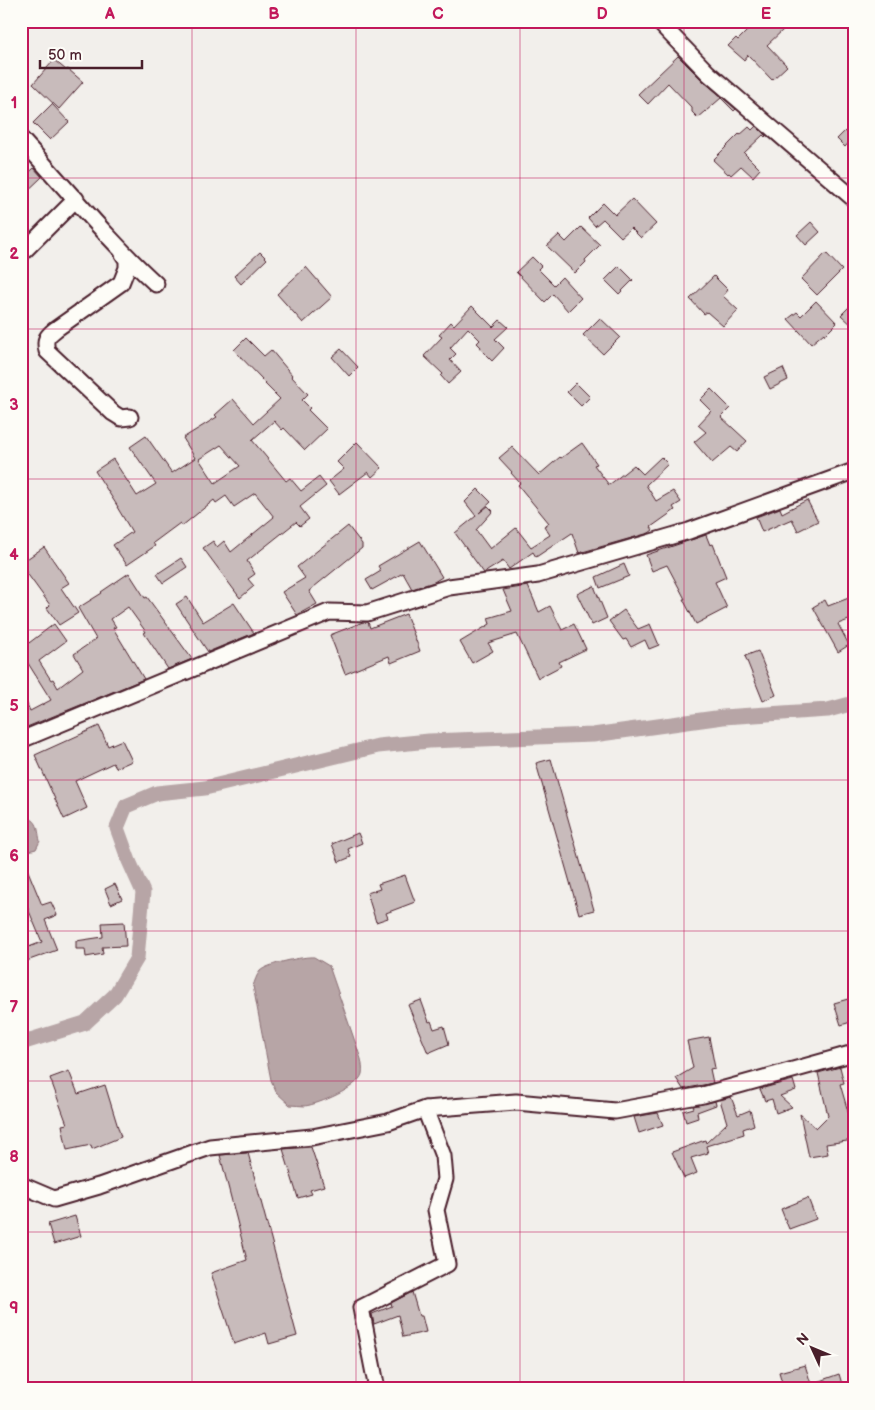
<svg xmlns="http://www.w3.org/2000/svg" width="875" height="1410" viewBox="0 0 875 1410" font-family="'Balsamiq Sans',sans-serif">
<rect width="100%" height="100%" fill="#f2efeb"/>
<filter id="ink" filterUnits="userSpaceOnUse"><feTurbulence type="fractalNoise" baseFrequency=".02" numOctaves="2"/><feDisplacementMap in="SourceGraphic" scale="10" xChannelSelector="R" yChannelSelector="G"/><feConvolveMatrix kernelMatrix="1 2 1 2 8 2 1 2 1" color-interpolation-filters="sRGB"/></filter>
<g filter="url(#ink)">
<!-- water -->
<g fill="#b7a5a6" stroke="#8b6f75">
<path d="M 21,816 C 39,819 37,826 40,841 L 36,849 L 21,853 Z"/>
<path d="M 314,957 L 329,966 L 361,1059 C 362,1064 363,1069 362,1074 C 358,1088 319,1104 305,1106 C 300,1106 295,1105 290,1105 L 276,1092 L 271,1080 L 253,986 C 255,981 256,976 260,971 C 267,964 304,956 314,957 Z"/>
</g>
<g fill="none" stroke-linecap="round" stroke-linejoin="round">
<!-- canal -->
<path stroke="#b7a5a6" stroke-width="15" d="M 21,1043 L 85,1023 L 115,995 L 137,958 L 143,892 L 129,861 L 117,828 L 126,806 L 157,793 L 205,788 L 378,746 L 429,741 L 593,735 L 723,717 L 828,710 L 854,703"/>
</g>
<!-- building -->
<g fill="#c8bbbb" stroke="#4a1f2b" fill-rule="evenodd">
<path d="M 757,21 L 776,21 L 784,29 L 767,45 L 787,66 L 772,80 L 748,55 L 744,60 L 728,46 L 736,38 L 738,40 Z"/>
<path d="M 678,56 L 702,80 L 736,109 L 734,111 L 721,98 L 698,118 L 692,112 L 692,108 L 668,83 L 648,104 L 638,94 Z"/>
<path d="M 54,60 L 66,70 L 68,69 L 83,82 L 59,109 L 33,84 Z"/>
<path d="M 52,104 L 69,122 L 50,140 L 33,123 Z"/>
<path d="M 756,126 L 766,136 L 765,137 L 763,135 L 744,153 L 760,169 L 753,177 L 741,166 L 731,175 L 729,173 L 728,174 L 713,160 L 739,134 L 740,135 L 749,127 L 752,130 Z"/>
<path d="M 845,131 L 853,138 L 845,147 L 837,139 Z"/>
<path d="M 34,168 L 42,177 L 21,197 L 21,180 Z"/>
<path d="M 632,199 L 656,224 L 641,238 L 631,228 L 621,237 L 603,219 L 595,226 L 588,218 L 603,203 L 615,215 Z"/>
<path d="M 811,222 L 820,232 L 806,245 L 797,235 Z"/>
<path d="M 581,227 L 600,245 L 585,260 L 586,262 L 575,273 L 547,246 L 559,235 L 566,242 Z"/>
<path d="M 260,252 L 267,259 L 241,284 L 234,276 Z"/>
<path d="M 826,253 L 842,270 L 817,295 L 801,279 Z"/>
<path d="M 532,257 L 541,266 L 538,269 L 554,285 L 562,277 L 581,298 L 568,311 L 553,294 L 545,302 L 516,272 Z"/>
<path d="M 619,266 L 633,280 L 619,294 L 605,280 Z"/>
<path d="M 306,267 L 332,297 L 303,323 L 277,294 Z"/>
<path d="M 714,276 L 728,290 L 723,296 L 738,310 L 723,326 L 707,312 L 704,314 L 690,299 Z"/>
<path d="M 816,301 L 837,323 L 825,335 L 824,333 L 811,344 L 788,319 L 797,312 L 801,316 Z"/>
<path d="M 854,302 L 854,327 L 841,315 Z"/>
<path d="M 472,306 L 493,327 L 500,320 L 508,327 L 495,339 L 504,348 L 492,361 L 480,349 L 481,347 L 477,343 L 480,340 L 468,328 L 450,348 L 456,354 L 450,360 L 461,372 L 448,384 L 441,376 L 443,374 L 424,356 L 442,337 L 439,335 L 451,322 L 454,325 Z"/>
<path d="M 600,318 L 620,337 L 603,354 L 583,335 Z"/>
<path d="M 246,338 L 264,356 L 271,350 L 292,375 L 291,376 L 308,394 L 302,400 L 310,408 L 308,410 L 327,429 L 305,450 L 284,428 L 282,430 L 274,421 L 252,440 L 286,481 L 290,478 L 301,491 L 319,477 L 326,486 L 300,507 L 309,519 L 300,526 L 296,522 L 247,561 L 255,574 L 248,579 L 254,586 L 240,598 L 203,548 L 213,541 L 217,547 L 224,541 L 231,552 L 274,517 L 255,493 L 234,507 L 226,496 L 216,503 L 214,500 L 182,526 L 180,523 L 153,543 L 155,546 L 127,565 L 113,545 L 132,532 L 117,507 L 118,507 L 95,471 L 113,459 L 137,496 L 156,484 L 130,447 L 146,436 L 172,473 L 195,458 L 183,438 L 217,417 L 215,415 L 233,399 L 254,423 L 280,399 L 261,380 L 262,379 L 234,350 ZM 221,445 L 240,466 L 215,483 L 199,459 Z"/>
<path d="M 341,349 L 358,367 L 349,376 L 332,357 Z"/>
<path d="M 783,368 L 788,380 L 770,389 L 764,377 Z"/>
<path d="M 576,383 L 590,397 L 581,406 L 567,392 Z"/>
<path d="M 711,389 L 730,408 L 721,417 L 747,441 L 737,452 L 731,447 L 712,463 L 694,442 L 706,432 L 698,425 L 711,411 L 700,400 Z"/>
<path d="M 357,442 L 382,468 L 372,477 L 368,472 L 339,494 L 329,481 L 344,469 L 337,462 Z"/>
<path d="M 582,443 L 597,464 L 594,465 L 609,485 L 634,465 L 643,474 L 661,457 L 668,464 L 646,485 L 656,501 L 673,491 L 681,502 L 673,507 L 675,510 L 651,527 L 653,530 L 649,533 L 579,553 L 572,533 L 536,557 L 533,552 L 509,569 L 503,561 L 484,573 L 455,533 L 476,516 L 465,502 L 478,489 L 491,502 L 479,513 L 488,506 L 493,511 L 476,530 L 490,549 L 516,528 L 531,547 L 550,535 L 544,526 L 549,523 L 518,485 L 520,483 L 511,473 L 512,472 L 499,458 L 512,447 L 539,475 L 560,457 L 561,458 Z"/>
<path d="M 807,500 L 818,521 L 798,531 L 792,519 L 762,532 L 756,517 L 780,508 L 782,513 Z"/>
<path d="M 348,526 L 362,544 L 362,548 L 309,591 L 317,604 L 297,615 L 282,592 L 305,578 L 297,567 Z"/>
<path d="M 706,535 L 710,545 L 713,544 L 726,577 L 715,582 L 727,608 L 696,624 L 683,599 L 685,599 L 667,565 L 652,571 L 646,555 Z"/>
<path d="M 420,541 L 442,577 L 434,582 L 412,589 L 403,573 L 372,590 L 366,580 L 381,571 L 378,566 Z"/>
<path d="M 44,547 L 69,583 L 61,588 L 78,613 L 59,625 L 47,608 L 50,605 L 21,565 L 21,563 Z"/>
<path d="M 181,558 L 187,567 L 163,583 L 157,574 Z"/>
<path d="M 624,564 L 629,576 L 600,588 L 596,577 Z"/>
<path d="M 129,573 L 145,598 L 147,597 L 192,659 L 168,669 L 144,633 L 146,632 L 128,607 L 111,619 L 116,627 L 113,628 L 144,679 L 22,729 L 21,690 L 30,711 L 51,700 L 21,652 L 21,649 L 54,624 L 66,641 L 39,661 L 51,680 L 53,679 L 58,688 L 83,669 L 74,654 L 96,639 L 78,608 L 102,593 L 101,592 Z"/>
<path d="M 528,586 L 539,612 L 550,606 L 562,630 L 574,624 L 586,649 L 559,662 L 561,666 L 538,678 L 517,634 L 488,643 L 493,651 L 472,663 L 460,642 L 490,624 L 488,618 L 512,611 L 503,590 Z"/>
<path d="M 594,586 L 607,618 L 592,625 L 577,594 Z"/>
<path d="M 854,596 L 854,618 L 838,624 L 849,645 L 838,652 L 813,607 L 825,600 L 828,606 Z"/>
<path d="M 187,597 L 203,622 L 234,603 L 254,633 L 208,652 L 176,604 Z"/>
<path d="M 624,610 L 638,629 L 650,624 L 659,645 L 649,649 L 645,640 L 631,647 L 626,639 L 623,640 L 609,621 Z"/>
<path d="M 406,614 L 420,651 L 391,663 L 389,656 L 345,674 L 330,635 L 363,622 L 368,622 L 370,628 Z"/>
<path d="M 758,651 L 776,695 L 763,701 L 745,656 Z"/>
<path d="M 99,726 L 108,746 L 122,740 L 132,761 L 116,768 L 113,763 L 75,781 L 87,808 L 64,819 L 35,755 Z"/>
<path d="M 551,759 L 594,910 L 579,914 L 536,763 Z"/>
<path d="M 358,833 L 362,843 L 348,849 L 351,857 L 339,862 L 332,844 Z"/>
<path d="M 21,854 L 42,905 L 51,902 L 57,915 L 45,920 L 57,950 L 21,963 L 21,950 L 42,942 L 21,892 Z"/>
<path d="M 405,875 L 415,902 L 386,913 L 388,918 L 376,922 L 367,893 L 380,889 L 378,884 Z"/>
<path d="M 115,884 L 122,899 L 111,904 L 105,889 Z"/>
<path d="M 124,922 L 126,946 L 102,947 L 103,954 L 86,957 L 85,949 L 76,949 L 76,941 L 103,937 L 102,923 Z"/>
<path d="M 848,999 L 854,1021 L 841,1025 L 834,1003 Z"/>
<path d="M 421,1000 L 429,1022 L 431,1021 L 434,1029 L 444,1026 L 449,1044 L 428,1053 L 408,1005 Z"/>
<path d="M 709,1037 L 715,1068 L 710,1069 L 713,1083 L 683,1089 L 676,1078 L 693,1068 L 687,1041 Z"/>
<path d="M 840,1067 L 844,1083 L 840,1084 L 849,1115 L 854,1110 L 854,1140 L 826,1144 L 828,1154 L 809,1157 L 800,1114 L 816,1128 L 828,1116 L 818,1073 Z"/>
<path d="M 69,1071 L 78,1094 L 105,1085 L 121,1137 L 92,1149 L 91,1145 L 67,1150 L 62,1125 L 67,1124 L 50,1078 Z"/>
<path d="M 793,1080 L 796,1090 L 780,1096 L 792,1107 L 776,1113 L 772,1099 L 765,1101 L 760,1089 Z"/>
<path d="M 731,1097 L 738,1115 L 750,1110 L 754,1125 L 743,1129 L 744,1134 L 706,1146 L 708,1153 L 691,1158 L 697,1173 L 684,1178 L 672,1152 L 705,1140 L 706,1143 L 727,1123 L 720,1100 Z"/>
<path d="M 715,1101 L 716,1105 L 697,1112 L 698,1118 L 686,1122 L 683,1111 L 694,1108 L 693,1106 Z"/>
<path d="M 658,1113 L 663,1125 L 639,1133 L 634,1117 Z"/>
<path d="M 311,1147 L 324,1186 L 310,1190 L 312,1194 L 298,1198 L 283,1149 Z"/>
<path d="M 248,1153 L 297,1336 L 269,1344 L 266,1333 L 234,1344 L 211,1273 L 247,1260 L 220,1155 Z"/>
<path d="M 808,1198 L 816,1219 L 789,1229 L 781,1209 Z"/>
<path d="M 75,1216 L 81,1236 L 54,1244 L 48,1224 Z"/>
<path d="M 412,1292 L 419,1316 L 422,1316 L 426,1332 L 403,1337 L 398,1315 L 374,1324 L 372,1314 L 392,1306 L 391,1303 Z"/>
<path d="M 805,1365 L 811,1384 L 839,1374 L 842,1384 L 827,1389 L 784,1389 L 779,1372 Z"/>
</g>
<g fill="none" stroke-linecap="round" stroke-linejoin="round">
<defs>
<g id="minor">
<path d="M 658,21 L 708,73 L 854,199"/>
<path d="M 21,139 C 66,188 108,240 156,284"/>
<path d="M 21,254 L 76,199"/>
<path d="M 123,254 L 127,260 L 127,268 L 121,283 L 56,329 C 47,336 44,339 47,351 L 113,413 L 121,418 L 130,417"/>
<path d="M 21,740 L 329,612 L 367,613 L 449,587 L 538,575 L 689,531 L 854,471"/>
<path d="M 21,1185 L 54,1199 L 99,1186 L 210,1147 L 312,1137 L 388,1122 L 425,1109 L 516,1102 L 615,1111 L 703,1095 L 854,1053"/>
<path d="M 377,1389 L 361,1308 L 447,1264 L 436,1210 L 445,1179 L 443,1156 L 425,1109"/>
</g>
</defs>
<!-- minor casing -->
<use href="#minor" stroke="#4a1f2b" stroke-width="19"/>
<!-- minor -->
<use href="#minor" stroke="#fdfcf7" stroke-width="15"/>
</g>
</g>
<!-- grid -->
<path fill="none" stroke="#c2185b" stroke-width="1" stroke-opacity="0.55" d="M 192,21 L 192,1389M 356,21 L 356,1389M 520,21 L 520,1389M 684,21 L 684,1389M 21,178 L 854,178M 21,329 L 854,329M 21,479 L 854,479M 21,630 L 854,630M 21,780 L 854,780M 21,931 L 854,931M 21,1081 L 854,1081M 21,1232 L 854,1232"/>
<!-- margin -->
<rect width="875" height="1410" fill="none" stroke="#fdfcf7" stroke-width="55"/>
<!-- north arrow -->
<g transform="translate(812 1348) rotate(314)" stroke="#fdfcf7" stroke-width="4" paint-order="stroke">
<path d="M0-4L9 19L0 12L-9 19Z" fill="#4a1f2b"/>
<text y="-8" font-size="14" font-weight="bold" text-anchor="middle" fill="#4a1f2b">N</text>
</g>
<!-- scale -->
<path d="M40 60v8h102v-8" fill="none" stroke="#4a1f2b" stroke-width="2.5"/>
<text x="48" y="60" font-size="15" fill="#4a1f2b" stroke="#fdfcf7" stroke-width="4" paint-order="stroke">50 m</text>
<rect x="28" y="28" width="820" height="1354" fill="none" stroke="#c2185b" stroke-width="2"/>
<g font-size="16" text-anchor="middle" font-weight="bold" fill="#c2185b">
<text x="110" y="19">A</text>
<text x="274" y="19">B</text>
<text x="438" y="19">C</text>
<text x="602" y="19">D</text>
<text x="766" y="19">E</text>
<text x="14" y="108">1</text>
<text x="14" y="259">2</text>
<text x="14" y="410">3</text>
<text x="14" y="560">4</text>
<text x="14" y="711">5</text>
<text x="14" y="861">6</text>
<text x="14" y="1012">7</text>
<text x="14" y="1162">8</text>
<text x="14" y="1313">9</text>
</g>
</svg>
